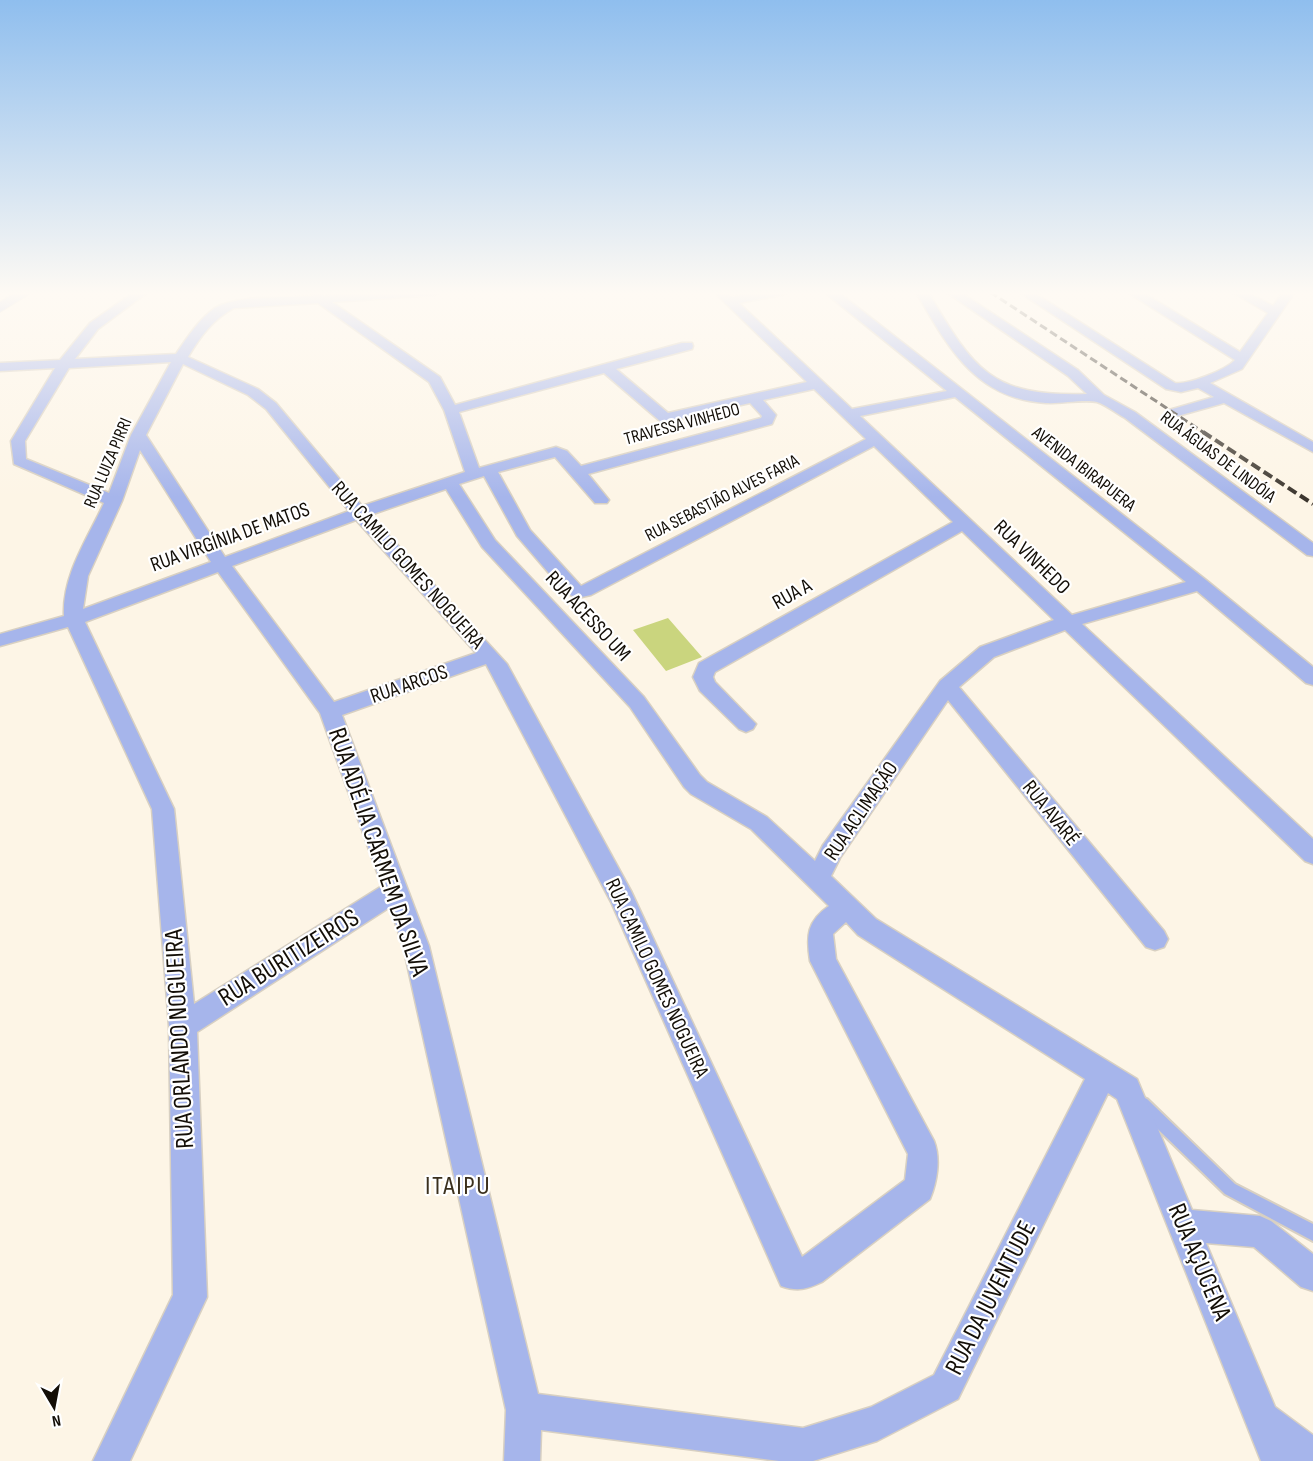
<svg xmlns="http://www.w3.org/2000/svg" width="1313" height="1461" viewBox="0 0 1313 1461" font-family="'Sofia Sans Condensed',sans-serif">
<rect width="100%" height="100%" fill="#fdf5e6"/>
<!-- green -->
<path fill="#cad57e" d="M 668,618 L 702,657 L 666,671 L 633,630 Z"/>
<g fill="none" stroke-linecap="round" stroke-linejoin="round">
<defs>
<path id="service" d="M 1142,1097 L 1147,1099 L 1235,1184 L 1313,1224 L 1313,1241 L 1225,1194 L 1137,1109 L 1135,1104 L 1137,1099 Z"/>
<g id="minor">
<path d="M 134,292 L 148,292 L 98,329 L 75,359 L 176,354 C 187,338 199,319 215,308 C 237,295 286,298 312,296 L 317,293 L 323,296 L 377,292 L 441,292 L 435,295 L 332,302 L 440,377 L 455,405 L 682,343 L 692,343 L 693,346 L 692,349 L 616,369 L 668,413 L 807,382 L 714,292 L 727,292 L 732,297 L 760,292 L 788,292 L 782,295 L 739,303 L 852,409 L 947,391 L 824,292 L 838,292 L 1206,580 L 1313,667 L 1313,685 L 1306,683 L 1197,591 L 1082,624 L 1313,839 L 1313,864 L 1305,861 L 1065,630 L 994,657 L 959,687 L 1164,931 L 1168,939 L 1164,947 L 1155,950 L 1146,947 L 948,700 L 840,858 L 831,876 L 876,919 L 1137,1079 L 1192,1210 L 1260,1216 L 1271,1221 L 1313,1254 L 1313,1291 L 1301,1287 L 1254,1247 L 1206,1243 L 1275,1407 L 1313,1435 L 1313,1461 L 1261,1461 L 1117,1099 L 1108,1093 L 958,1399 L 877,1441 L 813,1461 L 779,1461 L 541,1430 L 540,1461 L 504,1461 L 506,1410 L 403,946 L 390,907 L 197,1032 L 207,1297 L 130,1461 L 93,1461 L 173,1295 L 169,1026 L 152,809 L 68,627 L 0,646 L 0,634 L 64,616 C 62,575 88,538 104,503 L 14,464 L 11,441 L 55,368 L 0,371 L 0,363 L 60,360 L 90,323 ZM 318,303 L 429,382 L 444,410 L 465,472 L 362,506 L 276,403 L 258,389 L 188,357 C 200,337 213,319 234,308 ZM 171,362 L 131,435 L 109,493 L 26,459 L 25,441 L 69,368 ZM 183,364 L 248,395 L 266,409 L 349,511 L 225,557 L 146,435 ZM 604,373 L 660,421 L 665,422 L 750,403 L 762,416 L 761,418 L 581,466 L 567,451 L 556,447 L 479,468 L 459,412 ZM 814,389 L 866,439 L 581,586 L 530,530 L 498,472 L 555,457 L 595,503 L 607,503 L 609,500 L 588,474 L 772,424 L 776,415 L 763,400 ZM 955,397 L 1186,582 L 1072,615 L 860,416 ZM 874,446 L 953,522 L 699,663 L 693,677 L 700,691 L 739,729 L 746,732 L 753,729 L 756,724 L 715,682 L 713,677 L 715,672 L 962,531 L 1054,620 L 980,647 L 940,681 L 823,845 L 815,861 L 767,817 L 707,782 L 700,775 L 644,697 L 495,540 L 459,484 L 484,476 L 517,536 L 566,593 L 577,598 L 591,595 ZM 140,450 L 211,562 L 83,609 L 88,576 L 122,501 ZM 446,489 L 482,547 L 630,707 L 684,787 L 691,794 L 751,829 L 829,906 C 807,921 806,936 810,961 L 908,1154 L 905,1180 L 802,1257 L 631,891 L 507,664 L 370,515 ZM 356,520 L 476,653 L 334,702 L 232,566 ZM 218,572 L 320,713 L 382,886 L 194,1004 L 174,809 L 85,622 ZM 486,664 L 611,902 L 781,1286 C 798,1292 807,1289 822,1282 L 930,1199 C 937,1182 941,1159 934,1141 L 836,959 L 833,934 L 846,922 L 858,935 L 1085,1079 L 934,1375 L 871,1407 L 803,1428 L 538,1394 L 429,946 L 342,715 Z"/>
<path d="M 916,292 L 928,292 C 974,370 991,397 1087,394 L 1068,376 L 946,292 L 960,292 L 1078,370 L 1104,395 L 1135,412 L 1313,543 L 1313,556 L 1307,555 L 1125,418 C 1116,413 1106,405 1097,402 C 1084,399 1060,404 1046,403 C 975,399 948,347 916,292 Z"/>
<path d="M 1019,292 L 1033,292 L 1175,383 C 1188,385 1226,370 1235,360 L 1127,292 L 1142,292 L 1240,352 L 1268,313 L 1232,292 L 1247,292 L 1273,306 L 1283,292 L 1295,292 L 1242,369 L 1210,383 L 1313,442 L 1313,452 L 1224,403 L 1174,417 L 1169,416 L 1167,413 L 1169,410 L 1214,397 L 1198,388 L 1181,392 L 1166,389 Z"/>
</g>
<path id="tertiary" d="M 16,292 L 33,292 L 0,312 L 0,302 Z"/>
</defs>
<!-- service casing -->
<use href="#service" stroke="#d8d0c2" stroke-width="4"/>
<!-- minor casing -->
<use href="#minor" stroke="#d8d0c2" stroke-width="3"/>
<!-- tertiary casing -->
<use href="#tertiary" stroke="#d8d0c2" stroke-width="2"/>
<!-- service -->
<use href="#service" fill="#a6b5eb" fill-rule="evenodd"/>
<!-- minor -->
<use href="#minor" fill="#a6b5eb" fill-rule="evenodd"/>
<!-- tertiary -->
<use href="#tertiary" fill="#a6b5eb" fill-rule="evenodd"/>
<!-- rail-far1 -->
<path stroke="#3c362e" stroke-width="3" stroke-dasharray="8 4" stroke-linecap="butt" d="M 990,292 L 1206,434"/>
<!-- rail -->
<path stroke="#3c362e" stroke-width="4" stroke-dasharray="10 4.5" stroke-linecap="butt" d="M 1203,432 L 1313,504"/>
</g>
<!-- sky -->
<linearGradient id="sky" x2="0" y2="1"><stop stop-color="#8fbeee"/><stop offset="0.59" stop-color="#fefaf4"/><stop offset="1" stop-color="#fefaf4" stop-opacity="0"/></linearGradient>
<rect width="1313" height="497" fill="url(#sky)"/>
<g text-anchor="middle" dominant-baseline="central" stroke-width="4.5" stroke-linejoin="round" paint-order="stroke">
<!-- far-street labels -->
<g font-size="18" fill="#130e07" stroke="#fff">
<text transform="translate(682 424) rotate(-15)">TRAVESSA VINHEDO</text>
<text transform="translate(1218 457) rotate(37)">RUA ÁGUAS DE LINDÓIA</text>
<text transform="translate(108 463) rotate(-67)">RUA LUIZA PIRRI</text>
<text transform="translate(1084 469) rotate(38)">AVENIDA IBIRAPUERA</text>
<text transform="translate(722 498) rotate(-27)">RUA SEBASTIÃO ALVES FARIA</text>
</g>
<!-- street labels -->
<g font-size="21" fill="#130e07" stroke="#fff">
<text transform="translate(230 537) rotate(-20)">RUA VIRGÍNIA DE MATOS</text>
<text transform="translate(1032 557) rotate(44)">RUA VINHEDO</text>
<text transform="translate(408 565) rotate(48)">RUA CAMILO GOMES NOGUEIRA</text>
<text transform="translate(792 594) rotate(-29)">RUA A</text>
<text transform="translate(588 616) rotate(47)">RUA ACESSO UM</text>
<text transform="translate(409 684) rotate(-19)">RUA ARCOS</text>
<text transform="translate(861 811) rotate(-56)">RUA ACLIMAÇÃO</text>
<text transform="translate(1051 813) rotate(51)">RUA AVARÉ</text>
<text transform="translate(657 978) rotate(65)">RUA CAMILO GOMES NOGUEIRA</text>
</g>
<!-- near-street labels -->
<g font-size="26" fill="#130e07" stroke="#fff">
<text transform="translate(378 852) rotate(71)">RUA ADÉLIA CARMEM DA SILVA</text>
<text transform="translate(289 958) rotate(-32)">RUA BURITIZEIROS</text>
<text transform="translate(180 1039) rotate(-93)">RUA ORLANDO NOGUEIRA</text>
<text transform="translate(1199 1262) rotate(67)">RUA AÇUCENA</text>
<text transform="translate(991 1298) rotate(-63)">RUA DA JUVENTUDE</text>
</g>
<!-- near-neighbourhood labels -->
<g font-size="27" letter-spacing="1.5" fill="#3b301d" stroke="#fff">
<text x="458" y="1186">ITAIPU</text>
</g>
</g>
<!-- north arrow -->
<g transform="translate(54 1407) rotate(170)" stroke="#ffffff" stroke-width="4.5" paint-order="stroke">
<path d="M0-4.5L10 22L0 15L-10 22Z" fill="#130e07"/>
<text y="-9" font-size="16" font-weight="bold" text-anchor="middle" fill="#130e07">N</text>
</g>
</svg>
